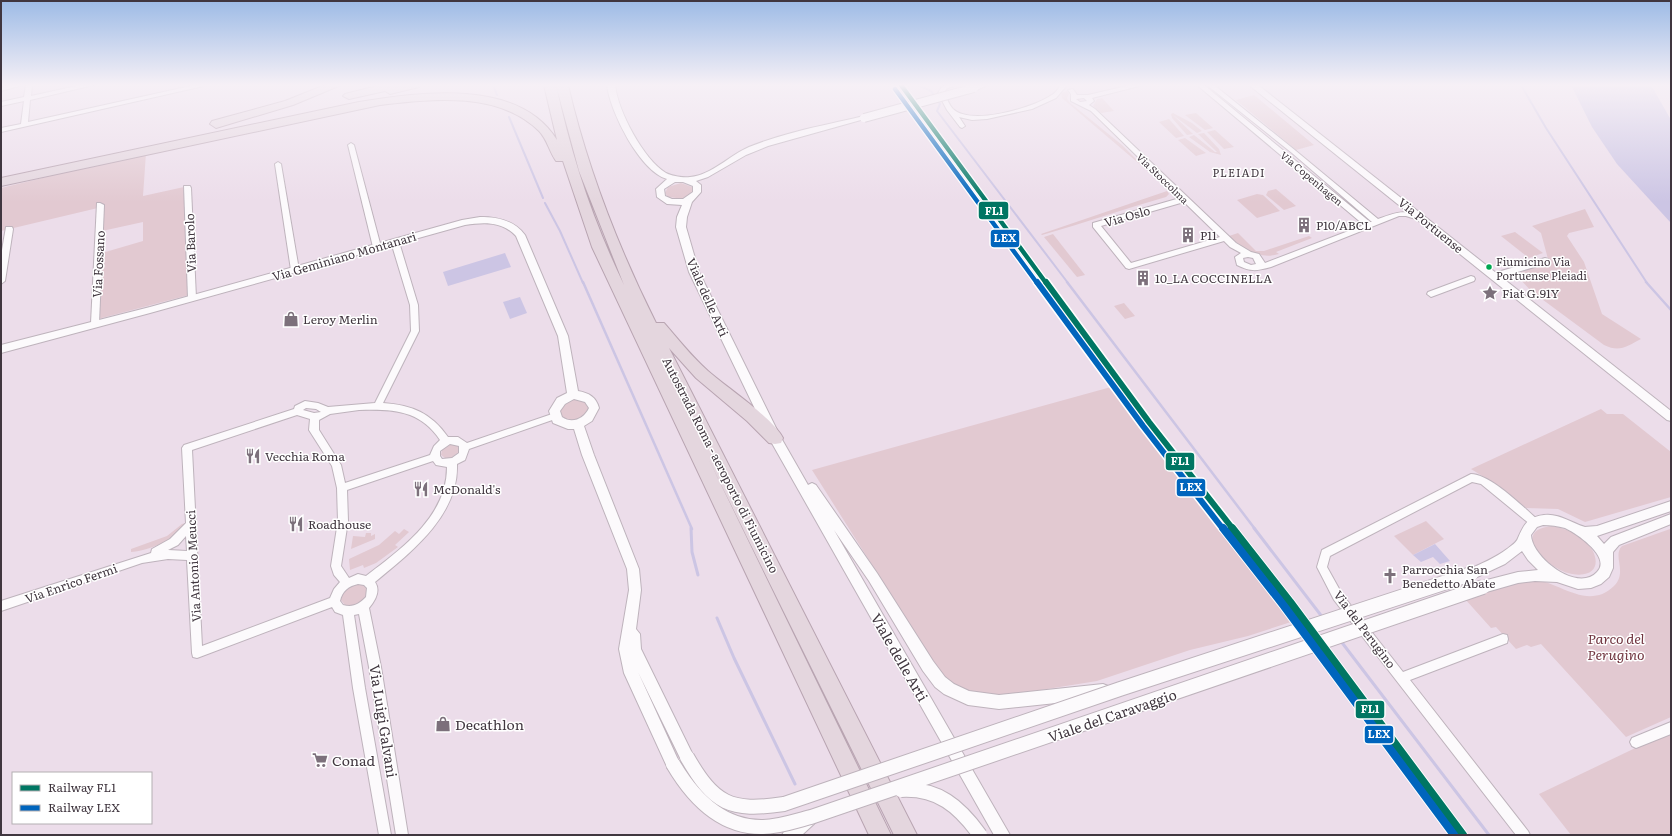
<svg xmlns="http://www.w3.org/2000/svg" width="1672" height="836" viewBox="0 0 1672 836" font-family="Literata,serif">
<rect width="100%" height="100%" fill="#ecddea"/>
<!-- green -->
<g fill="#e2c9d1">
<path d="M 1067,91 L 1069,94 L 1067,98 L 1069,102 L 1122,145 L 1150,173 L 1062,98 L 1061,93 Z"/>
<path d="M 1254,95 L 1314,145 L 1296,150 L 1236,100 Z"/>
<path d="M 1102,98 L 1114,111 L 1101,113 L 1093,106 L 1097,99 Z"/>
<path d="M 1173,113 L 1192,123 L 1202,131 L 1197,133 L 1173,115 L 1193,134 L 1187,135 L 1172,118 L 1171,114 Z"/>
<path d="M 1196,113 L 1213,128 L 1205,130 L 1185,115 Z"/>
<path d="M 1169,119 L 1184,136 L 1176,138 L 1159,122 Z"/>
<path d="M 1215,130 L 1234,147 L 1224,149 L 1207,132 Z"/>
<path d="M 1204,133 L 1219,149 L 1221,155 L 1210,152 L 1189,137 L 1194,135 L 1215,152 L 1217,152 L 1198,134 Z"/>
<path d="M 1185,138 L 1206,153 L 1196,156 L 1178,140 Z"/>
<path d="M 146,153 L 143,196 L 184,187 L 189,295 L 98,319 L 102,253 L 143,241 L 143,222 L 102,231 L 102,207 L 1,231 L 1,188 Z"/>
<path d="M 681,183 L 692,187 L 693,192 L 685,199 L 668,197 L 665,193 L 668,187 Z"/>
<path d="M 1276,189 L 1296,206 L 1284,210 L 1266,195 L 1268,191 Z"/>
<path d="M 1167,191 L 1169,194 L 1166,197 C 1124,209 1084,223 1042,235 L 1041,234 Z"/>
<path d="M 1257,194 L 1263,195 L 1280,211 L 1257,218 L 1237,200 Z"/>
<path d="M 1585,209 L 1594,227 L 1569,233 L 1567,236 L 1584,262 L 1602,314 L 1641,339 C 1627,346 1620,353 1604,345 L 1531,291 L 1520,279 L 1521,272 L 1546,263 L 1548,259 L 1541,233 L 1532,226 Z"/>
<path d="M 1515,232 L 1543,253 L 1529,258 L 1501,236 Z"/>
<path d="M 1238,233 L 1256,251 L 1264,251 L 1309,236 L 1312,238 L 1276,252 L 1279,254 C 1260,260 1243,249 1229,236 Z"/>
<path d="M 1053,234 L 1085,275 L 1077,277 L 1044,237 Z"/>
<path d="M 1124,303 L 1135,316 L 1125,319 L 1114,306 Z"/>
<path d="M 1111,387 L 1291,622 L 1248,636 L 1190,650 L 1097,681 L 1004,696 L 976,695 L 952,684 L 941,674 L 812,470 Z"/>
<path d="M 574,398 L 584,399 L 590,408 L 589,412 L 577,421 L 562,419 L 559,409 L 561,405 Z"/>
<path d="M 1601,409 L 1607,414 L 1623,414 L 1671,452 L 1671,497 L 1585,522 L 1558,509 L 1526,508 L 1503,489 L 1471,469 Z"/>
<path d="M 451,444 L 458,446 L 458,453 L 451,458 L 445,458 L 441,455 L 442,450 Z"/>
<path d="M 1426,521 L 1444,539 L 1413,555 L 1394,536 Z"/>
<path d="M 186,523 C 182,538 145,552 131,552 L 131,549 L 167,536 L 182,524 Z"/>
<path d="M 1552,526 C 1564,528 1574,532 1583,539 C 1601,554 1602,579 1572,574 C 1549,571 1508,530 1552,526 Z"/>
<path d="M 404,529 L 409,532 L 395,545 L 398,547 L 376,563 L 364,568 L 363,565 L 350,570 L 349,559 L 379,545 L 395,531 L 399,534 Z"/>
<path d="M 1670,529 L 1671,717 L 1626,737 L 1541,644 L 1531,647 L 1527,645 L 1516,649 L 1496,627 L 1491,628 L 1465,599 C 1479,595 1519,579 1530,579 C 1558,580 1587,612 1614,586 C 1628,572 1612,556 1622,546 Z"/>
<path d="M 366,533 L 371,533 L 371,536 L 375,534 L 375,539 L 351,549 L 353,536 L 365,537 Z"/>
<path d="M 358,583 L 365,585 L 367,588 L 365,599 L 353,606 L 345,605 L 341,600 C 341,589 350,586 358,583 Z"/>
<path d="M 1671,731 L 1671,835 L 1571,835 L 1539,794 Z"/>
</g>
<!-- water -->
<g fill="#ccc5e4">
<path d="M 1571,85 L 1651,85 L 1671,120 L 1671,223 L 1617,164 L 1592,127 Z"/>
<path d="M 505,253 L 511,267 L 448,286 L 443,272 Z"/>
<path d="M 520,297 L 527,313 L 510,319 L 503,302 Z"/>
<path d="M 1435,544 L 1450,561 L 1440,564 L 1433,557 L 1421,562 L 1413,555 Z"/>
</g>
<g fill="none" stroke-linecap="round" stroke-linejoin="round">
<!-- stream-far2 -->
<g stroke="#ccc5e4" stroke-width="2">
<path d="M 493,85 L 497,95"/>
<path d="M 918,85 L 931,91 L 940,104 L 937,111 L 1068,283"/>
<path d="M 1521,85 L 1546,128 L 1647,283"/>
<path d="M 509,117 L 543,198"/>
<path d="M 545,203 L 560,231 L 583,283"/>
</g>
<!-- stream-far1 -->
<g stroke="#ccc5e4" stroke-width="2.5">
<path d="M 583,282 L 692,529"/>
<path d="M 1067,282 L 1255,529"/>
<path d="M 1646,282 L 1671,310"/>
</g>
<!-- stream -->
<g stroke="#ccc5e4" stroke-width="3">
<path d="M 691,528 L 692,552 L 698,575"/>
<path d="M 1254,528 L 1323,618"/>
<path d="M 717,618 L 734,658 L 795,784"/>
<path d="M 1340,640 L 1489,835"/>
</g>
<defs>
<g id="minor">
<path d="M 10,85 L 23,85 L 1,91 L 1,87 Z"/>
<path d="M 26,85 L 32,85 L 31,96 L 81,85 L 94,85 L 30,100 L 28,122 L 195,85 L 208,85 L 1,132 L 1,128 L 21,124 L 24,101 L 1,106 L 1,102 L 24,97 Z"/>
<path d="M 946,85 L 956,85 L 946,89 L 944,93 C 947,98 949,105 953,109 C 971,126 1032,108 1050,96 C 1055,94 1058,89 1061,85 L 1067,85 L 1056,98 L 1032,109 L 987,119 L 972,120 L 959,117 L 965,126 L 962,128 L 960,127 L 947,110 L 938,93 L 942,87 Z"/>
<path d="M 1131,85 L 1143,85 L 1092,98 L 1094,101 L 1089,105 L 1095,109 L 1236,243 L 1251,252 L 1259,254 L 1265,263 L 1364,225 L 1197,85 L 1204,85 L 1370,222 L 1372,222 L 1292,153 L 1207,85 L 1214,85 L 1296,151 L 1378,219 C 1400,211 1403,210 1425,217 L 1426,219 L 1422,221 L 1406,216 L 1399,216 L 1271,267 C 1256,271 1251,272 1237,265 L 1235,257 L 1241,253 L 1230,247 L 1224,241 L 1129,269 L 1126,268 L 1093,227 L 1093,223 L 1180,198 L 1091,111 L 1071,101 L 1071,94 L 1068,90 L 1073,89 L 1077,95 L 1088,95 ZM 1084,98 L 1087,101 L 1080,102 L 1076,99 ZM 1184,202 L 1220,237 L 1131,263 L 1101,226 ZM 1248,257 L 1253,258 L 1256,264 L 1251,265 L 1244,262 L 1243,258 Z"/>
<path d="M 351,143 L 354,145 L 381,247 L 377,250 L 373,247 L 348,145 Z"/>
<path d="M 278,162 L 281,164 L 299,270 L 295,273 L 291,270 L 275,164 Z"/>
<path d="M 184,186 L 190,186 L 191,188 L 196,298 L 192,301 L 188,298 Z"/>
<path d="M 97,203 L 100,203 L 104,205 L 99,323 L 95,326 L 91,323 Z"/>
<path d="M 6,227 L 12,227 L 13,229 L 5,281 L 1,284 L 1,256 Z"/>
<path d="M 392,240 L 398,240 L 399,242 L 418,305 L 419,331 L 383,403 C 412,405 431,413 448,437 L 458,437 L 467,443 L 555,413 L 558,414 L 559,416 L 558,418 L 469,449 L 465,460 L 457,464 C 459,516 410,553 375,582 C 381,591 375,601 369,608 L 381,667 L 408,835 L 396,835 L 369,667 L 359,614 L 354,615 L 365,688 L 391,835 L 379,835 L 353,688 L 343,615 L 335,612 L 332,607 L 197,658 L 193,657 L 192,653 L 187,560 L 168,559 L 142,563 L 1,611 L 1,601 L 151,553 L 152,549 L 170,539 L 186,523 L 182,448 L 184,445 L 294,409 L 295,406 L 305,401 L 318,403 L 328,407 L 375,403 L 411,331 L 410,305 L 391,242 ZM 306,408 L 316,409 L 321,412 L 314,413 L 303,410 ZM 359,410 C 393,409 420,410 440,440 L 434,446 L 430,455 L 345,483 L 341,465 L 319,430 L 319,420 L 330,414 ZM 297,415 L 310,419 L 309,430 L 332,466 L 337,488 L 338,521 L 331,566 L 334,575 L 340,582 L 334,589 L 330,598 L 202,646 L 192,450 ZM 450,444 L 459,446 L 459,453 L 452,458 L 442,459 L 440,456 L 440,451 ZM 433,461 L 436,465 L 447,467 C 447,517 401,549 366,576 L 358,574 L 349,578 L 341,566 L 348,521 L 347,490 ZM 186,536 L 187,551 L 168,550 L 178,545 ZM 358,584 L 364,585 L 367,588 L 366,597 C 359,604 353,608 343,605 L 340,601 C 342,591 349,586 358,584 Z"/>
<path d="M 1545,258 L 1548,259 L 1549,261 L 1548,263 L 1494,279 L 1490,276 L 1491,274 Z"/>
<path d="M 1471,276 L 1474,277 L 1475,279 L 1474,281 L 1431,297 L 1427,294 L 1428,292 Z"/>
<path d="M 1471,474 C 1490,474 1522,506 1537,519 L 1539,522 L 1537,525 L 1534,526 L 1531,525 L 1481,484 L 1472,482 L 1330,556 L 1327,567 L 1342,594 L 1403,672 L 1503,634 L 1507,635 L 1508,639 L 1507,643 L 1410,680 L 1528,831 L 1530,835 L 1516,835 L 1334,600 L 1317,567 L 1322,550 Z"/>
<path d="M 1671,722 L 1671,734 L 1636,748 L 1632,746 L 1630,742 L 1632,738 Z"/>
</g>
<g id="tertiary">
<path d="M 607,85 L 615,85 C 618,111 643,159 666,173 C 672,176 683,178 690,177 C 712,175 730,155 749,147 C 786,132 826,125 864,116 L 868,118 L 768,146 L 746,155 L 708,177 L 696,181 L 701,185 L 701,192 L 692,202 L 687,217 L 686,227 L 699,272 L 780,436 L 808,485 L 812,483 L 816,485 L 877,573 L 933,661 L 945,677 L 954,684 L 969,691 L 999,695 L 1103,684 L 1108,686 L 1110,691 L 1108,696 L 1103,698 L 999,709 L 968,705 L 944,694 L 935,687 L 923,671 L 869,581 L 834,530 L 1010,835 L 994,835 L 769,438 L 689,272 L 676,227 L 677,217 L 682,205 L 667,204 L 657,197 L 656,189 L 667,179 C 640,171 610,112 607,85 ZM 675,182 L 683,182 L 693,186 L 693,192 L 683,199 L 672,199 L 665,196 L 664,189 Z"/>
<path d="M 975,85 L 987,85 L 977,90 L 971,90 L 971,86 Z"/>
<path d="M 1249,85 L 1258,85 L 1671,411 L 1671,421 L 1667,420 Z"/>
<path d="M 480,217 C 497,217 514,220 525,235 L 568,336 L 578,391 C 589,393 596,397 599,408 L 592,421 L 584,426 L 594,455 L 639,569 L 641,590 L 636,629 L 640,634 L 641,649 L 694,757 L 692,762 L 687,764 L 682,762 L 638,672 L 680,764 L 678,769 L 673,771 L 668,769 L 624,673 L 619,649 L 629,590 L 627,569 L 582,455 L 574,429 L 568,429 L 553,423 L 549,411 L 557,398 L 567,393 L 558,336 L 516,236 C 502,221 484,222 465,225 L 150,313 L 1,353 L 1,345 L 150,307 L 462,220 ZM 574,399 L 585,402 L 589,408 C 584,419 572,424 562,417 L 560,411 L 565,404 Z"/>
<path d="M 1671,501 L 1671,511 L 1597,536 L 1604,544 L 1611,537 L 1671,514 L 1671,524 L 1619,545 L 1613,552 L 1613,568 L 1609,577 L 1601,584 L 1591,588 L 1578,589 L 1557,582 L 1535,581 L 1518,583 L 1483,593 L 1479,591 L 1477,587 L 1479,583 L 1483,581 L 1518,572 L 1538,570 L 1528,560 L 1522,551 L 1505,564 L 1475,578 L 1471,580 L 1467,578 L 1465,574 L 1467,570 C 1481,564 1495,558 1507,549 C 1511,546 1517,542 1518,538 C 1524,525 1527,517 1544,515 C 1559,513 1571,523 1585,527 C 1588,527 1593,526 1597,526 ZM 1543,525 C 1550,525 1558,526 1565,528 C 1576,533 1612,557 1597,572 C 1578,593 1532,558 1531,535 L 1537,527 Z"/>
<path d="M 811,810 L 816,812 L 818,817 L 816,822 L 802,835 L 782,835 C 787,825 801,814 811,810 Z"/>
</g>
<g id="motorway">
<path d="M 325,85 L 341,85 L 293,105 L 216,128 L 210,124 L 212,121 L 285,101 Z"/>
<path d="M 381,85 L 420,85 L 419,87 L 390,94 L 385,91 L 349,99 L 343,96 L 345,94 Z"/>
<path d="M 544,85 L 556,85 C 571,155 593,221 624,285 L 579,171 L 556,85 L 568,85 C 587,167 618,247 656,323 L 664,323 C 678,339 692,357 708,371 C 726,387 773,418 783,438 L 781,443 L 775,444 L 769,443 L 747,421 L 696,378 L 669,348 L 917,835 L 894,835 L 708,458 L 891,835 L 869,835 L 592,247 L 563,161 L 556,161 C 549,151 547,139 539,131 C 498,91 433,99 380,105 L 1,186 L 1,178 L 359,102 C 420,92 519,78 557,140 Z"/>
</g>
</defs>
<!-- minor casing -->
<use href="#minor" stroke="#beb3bc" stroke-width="2"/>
<!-- tertiary casing -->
<use href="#tertiary" stroke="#beb3bc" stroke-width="2"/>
<!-- motorway casing -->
<use href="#motorway" stroke="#b8a4b1" stroke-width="2"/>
<!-- minor -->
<use href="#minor" fill="#fcfafc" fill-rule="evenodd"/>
<!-- tertiary -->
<use href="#tertiary" fill="#fcfafc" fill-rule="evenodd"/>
<!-- motorway -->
<use href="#motorway" fill="#e4d6de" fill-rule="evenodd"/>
<defs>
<path id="tertiary-bridge-far1" d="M 864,118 L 974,88"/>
<g id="tertiary-bridge">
<path d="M 687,757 C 714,804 730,812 784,804 L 1120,689 L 1471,574"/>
<path d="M 673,764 C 693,798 721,828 763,827 C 779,827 795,821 811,817 L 1483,587"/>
<path d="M 901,790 C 938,788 959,806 980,835"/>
</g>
</defs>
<!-- tertiary-bridge-far1 casing -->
<use href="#tertiary-bridge-far1" stroke="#beb3bc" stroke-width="10" stroke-linecap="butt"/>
<!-- tertiary-bridge casing -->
<use href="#tertiary-bridge" stroke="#beb3bc" stroke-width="16" stroke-linecap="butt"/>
<!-- tertiary-bridge-far1 -->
<use href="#tertiary-bridge-far1" stroke="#fcfafc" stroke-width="8"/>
<!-- tertiary-bridge -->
<use href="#tertiary-bridge" stroke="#fcfafc" stroke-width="14"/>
<defs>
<path id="rail-1-far2" d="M 901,85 L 1046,283"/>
<path id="rail-1-far1" d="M 1046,282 L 1149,422 L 1233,529"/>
<path id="rail-1" d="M 1232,528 L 1290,602 L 1463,835"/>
<path id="rail-2-far2" d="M 895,89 L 1037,283"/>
<path id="rail-2-far1" d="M 1037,282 L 1143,426 L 1223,529"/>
<path id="rail-2" d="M 1223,528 L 1284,606 L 1454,835"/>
</defs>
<!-- rail-1-far2 casing -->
<use href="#rail-1-far2" stroke="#fff" stroke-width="7"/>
<!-- rail-1-far1 casing -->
<use href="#rail-1-far1" stroke="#fff" stroke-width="9"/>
<!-- rail-1 casing -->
<use href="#rail-1" stroke="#fff" stroke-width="10"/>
<!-- rail-2-far2 casing -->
<use href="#rail-2-far2" stroke="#fff" stroke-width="7"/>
<!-- rail-2-far1 casing -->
<use href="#rail-2-far1" stroke="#fff" stroke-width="9"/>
<!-- rail-2 casing -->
<use href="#rail-2" stroke="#fff" stroke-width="10"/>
<!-- rail-1-far2 -->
<use href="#rail-1-far2" stroke="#007663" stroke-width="4.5"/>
<!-- rail-1-far1 -->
<use href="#rail-1-far1" stroke="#007663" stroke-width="6"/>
<!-- rail-1 -->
<use href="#rail-1" stroke="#007663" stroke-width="8"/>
<!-- rail-2-far2 -->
<use href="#rail-2-far2" stroke="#0065bd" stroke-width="4.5"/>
<!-- rail-2-far1 -->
<use href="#rail-2-far1" stroke="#0065bd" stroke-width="6"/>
<!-- rail-2 -->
<use href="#rail-2" stroke="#0065bd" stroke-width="8"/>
</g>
<!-- sky -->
<linearGradient id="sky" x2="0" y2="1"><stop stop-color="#9dbbe6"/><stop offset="0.42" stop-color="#f6f0f6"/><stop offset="1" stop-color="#f6f0f6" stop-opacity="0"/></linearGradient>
<rect width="1672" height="202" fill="url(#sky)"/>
<!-- icons -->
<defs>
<symbol id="building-bare" viewBox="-9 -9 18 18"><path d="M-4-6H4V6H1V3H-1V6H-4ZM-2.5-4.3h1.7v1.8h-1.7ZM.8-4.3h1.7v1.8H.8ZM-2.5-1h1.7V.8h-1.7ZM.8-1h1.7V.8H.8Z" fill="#7c707b" stroke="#fff" stroke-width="2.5" paint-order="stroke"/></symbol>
<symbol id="sight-bare" viewBox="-9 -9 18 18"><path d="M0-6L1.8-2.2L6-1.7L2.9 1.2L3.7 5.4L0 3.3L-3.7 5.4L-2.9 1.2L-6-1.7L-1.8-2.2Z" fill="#7c707b" stroke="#fff" stroke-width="2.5" paint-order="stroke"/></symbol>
<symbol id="shop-bare" viewBox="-9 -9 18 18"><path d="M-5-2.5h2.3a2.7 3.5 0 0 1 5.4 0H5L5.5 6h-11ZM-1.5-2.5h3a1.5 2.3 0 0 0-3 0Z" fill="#7c707b" stroke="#fff" stroke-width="2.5" paint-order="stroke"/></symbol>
<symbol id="restaurant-bare" viewBox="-9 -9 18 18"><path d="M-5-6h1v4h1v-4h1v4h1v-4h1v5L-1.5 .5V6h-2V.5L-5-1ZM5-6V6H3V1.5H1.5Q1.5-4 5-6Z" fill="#7c707b" stroke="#fff" stroke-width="2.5" paint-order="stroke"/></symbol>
<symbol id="church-bare" viewBox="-9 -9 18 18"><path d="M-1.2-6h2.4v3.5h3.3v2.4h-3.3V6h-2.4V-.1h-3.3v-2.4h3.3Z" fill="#7c707b" stroke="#fff" stroke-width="2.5" paint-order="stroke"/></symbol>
<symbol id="supermarket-bare" viewBox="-9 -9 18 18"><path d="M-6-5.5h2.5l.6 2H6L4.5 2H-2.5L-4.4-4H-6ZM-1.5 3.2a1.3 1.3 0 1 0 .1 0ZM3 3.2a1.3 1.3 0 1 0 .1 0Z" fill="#7c707b" stroke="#fff" stroke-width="2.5" paint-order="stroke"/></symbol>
</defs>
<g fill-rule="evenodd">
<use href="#building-bare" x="1293" y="214" width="22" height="22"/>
<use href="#building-bare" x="1177" y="224" width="22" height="22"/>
<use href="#building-bare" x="1132" y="267" width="22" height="22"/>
<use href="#sight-bare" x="1479" y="282" width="22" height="22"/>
<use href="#shop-bare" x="280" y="308" width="22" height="22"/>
<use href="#restaurant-bare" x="242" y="445" width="22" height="22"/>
<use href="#restaurant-bare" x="410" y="478" width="22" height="22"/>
<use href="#restaurant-bare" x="285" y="513" width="22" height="22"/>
<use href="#church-bare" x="1379" y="565" width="22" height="22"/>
<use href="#shop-bare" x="432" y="713" width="22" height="22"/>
<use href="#supermarket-bare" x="309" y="749" width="22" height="22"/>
</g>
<!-- markers -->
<circle fill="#00a651" stroke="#fff" stroke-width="1.5" cx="1489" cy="267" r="3.5"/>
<g text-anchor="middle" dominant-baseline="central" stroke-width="3" stroke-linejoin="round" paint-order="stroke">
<!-- far-street labels -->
<g font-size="10" fill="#40363f" stroke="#fff">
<text transform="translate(1163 178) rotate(44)">Via Stoccolma</text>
<text transform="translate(1312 178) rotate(40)">Via Copenhagen</text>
</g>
<!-- far-neighbourhood labels -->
<g font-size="11" letter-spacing="1" fill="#40363f" stroke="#fff">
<text x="1239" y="172">PLEIADI</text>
</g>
<!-- bus labels -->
<g font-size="11" fill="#40363f" stroke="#fff" text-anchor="start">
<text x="1496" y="261">Fiumicino Via<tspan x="1496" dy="14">Portuense Pleiadi</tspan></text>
</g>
<!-- street labels -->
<g font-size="12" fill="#40363f" stroke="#fff">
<text transform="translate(1127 216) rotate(-16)">Via Oslo</text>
<text transform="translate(1431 225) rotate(39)">Via Portuense</text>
<text transform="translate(190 243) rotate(-92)">Via Barolo</text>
<text transform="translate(344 256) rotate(-16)">Via Geminiano Montanari</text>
<text transform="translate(98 264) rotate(-87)">Via Fossano</text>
<text transform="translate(708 297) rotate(66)">Viale delle Arti</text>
<text transform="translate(721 465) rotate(63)">Autostrada Roma - aeroporto di Fiumicino</text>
<text transform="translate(193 566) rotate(-93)">Via Antonio Meucci</text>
<text transform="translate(71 583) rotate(-19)">Via Enrico Fermi</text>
<text transform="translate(1365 629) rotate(53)">Via del Perugino</text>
</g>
<!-- poi labels -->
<g font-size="12" fill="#40363f" stroke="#fff" text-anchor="start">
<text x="1316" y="225">P10/ABCL</text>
<text x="1200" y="235">P11</text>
<text x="1155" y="278">10_LA COCCINELLA</text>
<text x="1502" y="293">Fiat G.91Y</text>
<text x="303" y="319">Leroy Merlin</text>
<text x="265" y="456">Vecchia Roma</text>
<text x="433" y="489">McDonald's</text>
<text x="308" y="524">Roadhouse</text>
<text x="1402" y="569">Parrocchia San<tspan x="1402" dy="14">Benedetto Abate</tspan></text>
</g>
<!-- near-park labels -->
<g font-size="14" font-style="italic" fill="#723641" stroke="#fff">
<text x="1616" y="638">Parco del<tspan x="1616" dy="16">Perugino</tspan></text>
</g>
<!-- near-street labels -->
<g font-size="14" fill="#40363f" stroke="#fff">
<text transform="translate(900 657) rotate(60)">Viale delle Arti</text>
<text transform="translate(1112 715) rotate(-19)">Viale del Caravaggio</text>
<text transform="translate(384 721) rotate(81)">Via Luigi Galvani</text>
</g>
<!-- near-poi labels -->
<g font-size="14" fill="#40363f" stroke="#fff" text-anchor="start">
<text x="455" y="724">Decathlon</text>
<text x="332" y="760">Conad</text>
</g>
</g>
<g stroke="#fff" stroke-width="1.5">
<rect x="978" y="201" width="31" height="19" rx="4" fill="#007663"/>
<rect x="990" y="229" width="30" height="19" rx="4" fill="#0065bd"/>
<rect x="1165" y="452" width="30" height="19" rx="4" fill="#007663"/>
<rect x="1176" y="478" width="30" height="19" rx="4" fill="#0065bd"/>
<rect x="1355" y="700" width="30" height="19" rx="4" fill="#007663"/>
<rect x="1364" y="725" width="30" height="19" rx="4" fill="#0065bd"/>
</g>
<g font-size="11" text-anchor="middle" font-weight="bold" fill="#fff">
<text x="994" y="215">FL1</text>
<text x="1005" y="242">LEX</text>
<text x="1180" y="465">FL1</text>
<text x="1191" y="491">LEX</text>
<text x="1370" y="713">FL1</text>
<text x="1379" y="738">LEX</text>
</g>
<!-- border -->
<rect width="1672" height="836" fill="none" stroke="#40363f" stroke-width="4"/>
<!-- legend -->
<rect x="12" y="772" width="140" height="52" fill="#ffffff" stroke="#b3afb2"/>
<rect x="20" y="785" width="20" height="6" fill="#007663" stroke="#b3afb2"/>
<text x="48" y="792" font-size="12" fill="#40363f">Railway FL1</text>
<rect x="20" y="805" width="20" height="6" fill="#0065bd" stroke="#b3afb2"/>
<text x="48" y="812" font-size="12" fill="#40363f">Railway LEX</text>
</svg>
